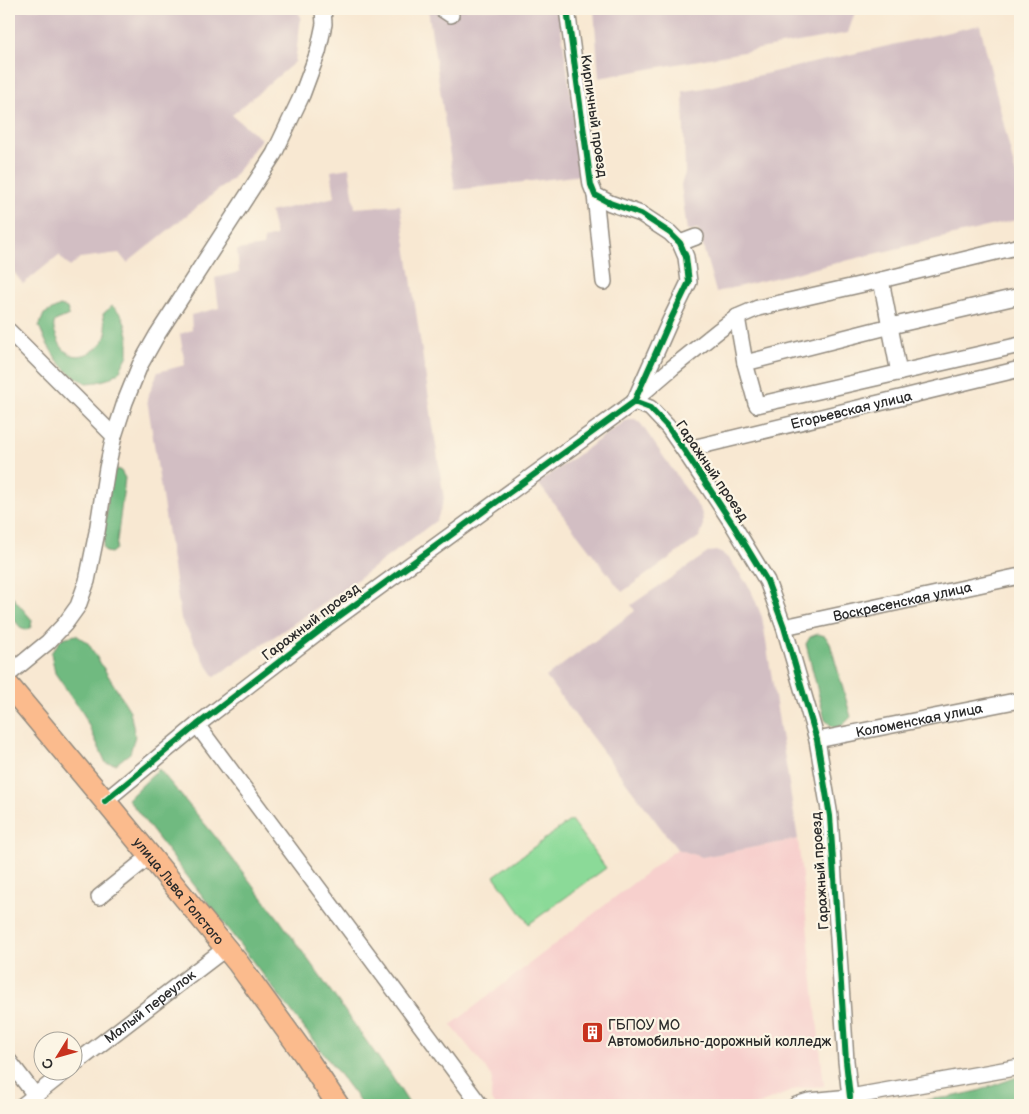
<svg xmlns="http://www.w3.org/2000/svg" width="1029" height="1114" viewBox="0 0 1029 1114" font-family="'Balsamiq Sans',sans-serif">
<rect width="100%" height="100%" fill="#fcf5e5"/>
<filter id="ink" filterUnits="userSpaceOnUse"><feTurbulence type="fractalNoise" baseFrequency=".02" numOctaves="2"/><feDisplacementMap in="SourceGraphic" scale="10" xChannelSelector="R" yChannelSelector="G"/><feConvolveMatrix kernelMatrix="1 2 1 2 8 2 1 2 1" color-interpolation-filters="sRGB"/></filter>
<filter id="wash" filterUnits="userSpaceOnUse"><feTurbulence type="fractalNoise" baseFrequency=".0096" numOctaves="4" result="noise"/><feDisplacementMap in="SourceGraphic" scale="20" xChannelSelector="R" yChannelSelector="G"/><feGaussianBlur stdDeviation="1.12" result="paint"/><feColorMatrix in="noise" values="0 0 0 0 0 0 0 0 0 0 0 0 0 0 0 0 0 1.4 0 .05"/><feComposite in="paint" operator="in"/></filter>
<g filter="url(#wash)">
<rect width="100%" height="100%" fill="#f8e8d2"/>
<!-- built -->
<path fill="#f7d0cd" d="M 798,839 L 824,1086 L 799,1088 L 757,1105 L 495,1105 L 491,1100 L 492,1076 L 451,1025 L 677,849 L 702,857 Z"/>
<!-- industrial -->
<g fill="#d2bec3">
<path d="M 9,9 L 296,9 L 301,17 L 295,62 L 232,115 L 261,139 L 232,179 L 127,263 L 119,253 L 80,258 L 70,267 L 59,255 L 23,284 L 9,266 Z"/>
<path d="M 428,9 L 558,9 L 583,175 L 455,190 Z"/>
<path d="M 594,9 L 856,9 L 848,33 L 599,78 Z"/>
<path d="M 980,25 L 1020,192 L 1020,219 L 716,292 L 698,229 L 687,231 L 681,185 L 685,173 L 683,91 L 699,89 Z"/>
<path d="M 349,168 L 355,208 L 400,205 L 444,499 L 437,520 L 343,590 L 215,677 L 208,667 L 181,619 L 147,399 L 158,372 L 185,365 L 180,334 L 192,330 L 191,315 L 219,308 L 215,278 L 239,272 L 237,250 L 263,246 L 264,239 L 276,236 L 270,212 L 335,197 L 331,171 Z"/>
<path d="M 629,419 L 635,419 L 641,424 L 701,511 L 703,519 L 703,528 L 699,537 L 622,592 L 538,483 L 624,422 Z"/>
<path d="M 716,551 L 723,554 L 730,560 L 750,588 L 762,617 L 798,839 L 702,857 L 677,849 L 546,677 L 635,611 L 631,605 L 709,552 Z"/>
</g>
<!-- green -->
<path fill="#8bda98" stroke="#5b8262" d="M 571,820 L 606,868 L 529,924 L 494,876 Z"/>
<!-- forest -->
<g fill="#70ba80" stroke="#4e7256">
<path d="M 60,306 L 67,308 L 69,315 L 55,321 C 52,328 55,332 58,340 C 66,360 85,360 100,345 C 102,342 105,339 107,335 L 103,314 L 112,306 L 121,314 L 125,324 L 128,335 L 128,355 L 119,372 L 108,379 L 97,382 L 86,383 L 69,373 L 57,360 L 46,342 L 39,326 L 44,314 Z"/>
<path d="M 117,469 L 121,471 L 125,478 L 116,549 L 111,553 L 106,552 L 103,548 L 110,474 Z"/>
<path d="M 9,593 L 32,620 L 31,627 L 26,630 L 22,629 L 9,614 Z"/>
<path d="M 818,634 L 825,636 L 830,643 L 851,717 L 843,725 L 834,728 L 825,720 L 806,644 L 810,637 Z"/>
<path d="M 76,635 L 88,643 L 130,711 L 135,736 L 130,753 L 116,764 L 106,763 L 84,715 L 55,673 L 51,653 L 62,638 Z"/>
<path d="M 159,769 L 214,835 L 279,919 L 392,1077 L 410,1105 L 363,1105 L 128,799 Z"/>
<path d="M 1020,1076 L 1020,1095 L 1003,1102 L 1001,1105 L 881,1105 L 951,1097 L 978,1091 Z"/>
</g>
</g>
<g filter="url(#ink)">
<g fill="none" stroke-linecap="round" stroke-linejoin="round">
<defs>
<g id="minor">
<path d="M 442,9 L 451,15"/>
<path d="M 567,9 L 591,185 L 595,195 L 610,203 L 641,214 L 670,233 L 680,243 L 686,257 L 689,282 L 670,321 L 634,402"/>
<path d="M 595,195 L 604,282"/>
<path d="M 680,243 L 696,237"/>
<path d="M 881,280 L 899,373"/>
<path d="M 737,317 L 745,363 L 891,326 L 1020,296"/>
<path d="M 9,331 L 114,436"/>
<path d="M 745,363 L 756,403 L 757,405 L 1020,345"/>
<path d="M 637,398 L 672,368 L 718,331 L 737,317 L 758,308 L 881,280 L 1020,246"/>
<path id="s1" d="M 684,450 L 1020,369"/>
<path id="s2" d="M 784,627 L 1020,576"/>
<path d="M 9,674 L 48,642 L 65,624 L 78,606 L 87,581 L 97,532 L 107,468 L 114,436 L 125,402 L 140,365 L 157,335 L 274,154 L 302,95 L 318,52 L 324,24 L 323,9"/>
<path d="M 197,725 L 480,1105"/>
<path id="s3" d="M 817,740 L 1020,700"/>
<path d="M 105,801 L 197,725 L 327,625 L 634,402 L 650,408 L 668,427 L 684,450 L 732,523 L 767,581 L 784,627 L 817,740 L 830,816 L 846,1061 L 850,1097"/>
<path d="M 99,897 L 150,856"/>
<path d="M 9,1061 L 35,1095"/>
<path id="s4" d="M 72,1066 L 226,948"/>
<path d="M 23,1105 L 65,1072"/>
<path d="M 796,1105 L 809,1101 L 850,1097 L 1020,1067"/>
</g>
<g id="highway">
<path id="s5" d="M 9,686 L 105,801 L 238,963 L 304,1054 L 338,1105"/>
</g>
</defs>
<!-- minor casing -->
<use href="#minor" stroke="#928a7e" stroke-width="18"/>
<!-- highway casing -->
<use href="#highway" stroke="#928a7e" stroke-width="24"/>
<!-- minor -->
<use href="#minor" stroke="#fff" stroke-width="15"/>
<!-- highway -->
<use href="#highway" stroke="#fbbb8d" stroke-width="21"/>
<defs>
<g id="cycleway">
<path d="M 567,9 L 591,185 L 595,195 L 610,203 L 641,214 L 670,233 L 680,243 L 686,257 L 689,282 L 670,321 L 634,402"/>
<path d="M 105,801 L 197,725 L 327,625 L 634,402 L 650,408 L 668,427 L 684,450 L 732,523 L 767,581 L 784,627 L 817,740 L 830,816 L 846,1061 L 850,1097"/>
</g>
</defs>
<!-- cycleway casing -->
<use href="#cycleway" stroke="#fcf5e5" stroke-width="9"/>
<!-- cycleway -->
<use href="#cycleway" stroke="#00873e" stroke-width="6"/>
</g>
</g>
<!-- icons -->
<defs>
<symbol id="building-square" viewBox="-11 -11 22 22"><rect x="-9" y="-9" width="18" height="18" rx="4" fill="#c8321e" stroke="#fcf5e5"/><path d="M-4-6H4V6H1V3H-1V6H-4ZM-2.5-4.3h1.7v1.8h-1.7ZM.8-4.3h1.7v1.8H.8ZM-2.5-1h1.7V.8h-1.7ZM.8-1h1.7V.8H.8Z" fill="#fff"/></symbol>
</defs>
<g fill-rule="evenodd">
<use href="#building-square" x="580" y="1020" width="25" height="25"/>
</g>
<g text-anchor="middle" dominant-baseline="central" stroke-width="4.5" stroke-linejoin="round" paint-order="stroke">
<!-- street labels -->
<g font-size="14" fill="#2b2b2b" stroke="#fcf5e5">
<text transform="translate(594 116) rotate(82)">Кирпичный проезд</text>
<text stroke="none"><textPath href="#s1" startOffset="172">Егорьевская улица</textPath></text>
<text transform="translate(712 471) rotate(56)">Гаражный проезд</text>
<text stroke="none"><textPath href="#s2" startOffset="121">Воскресенская улица</textPath></text>
<text transform="translate(311 622) rotate(-37)">Гаражный проезд</text>
<text stroke="none"><textPath href="#s3" startOffset="104">Коломенская улица</textPath></text>
<text transform="translate(820 871) rotate(-94)">Гаражный проезд</text>
<text stroke="none"><textPath href="#s5" startOffset="266">улица Льва Толстого</textPath></text>
<text stroke="none"><textPath href="#s4" startOffset="98">Малый переулок</textPath></text>
</g>
<!-- poi labels -->
<g font-size="14" fill="#2b2b2b" stroke="#fcf5e5" text-anchor="start">
<text x="608" y="1025">ГБПОУ МО<tspan x="608" dy="16">Автомобильно-дорожный колледж</tspan></text>
</g>
</g>
<!-- margin -->
<rect width="1029" height="1114" fill="none" stroke="#fcf5e5" stroke-width="30"/>
<!-- north arrow -->
<g transform="translate(58 1056) rotate(233)"><circle r="24" fill="#fcf5e5" stroke="#a8a49b"/>
<path d="M0-4L9 19L0 12L-9 19Z" fill="#c8321e"/>
<text y="-8" font-size="14" font-weight="bold" text-anchor="middle" fill="#2b2b2b">С</text>
</g>
</svg>
